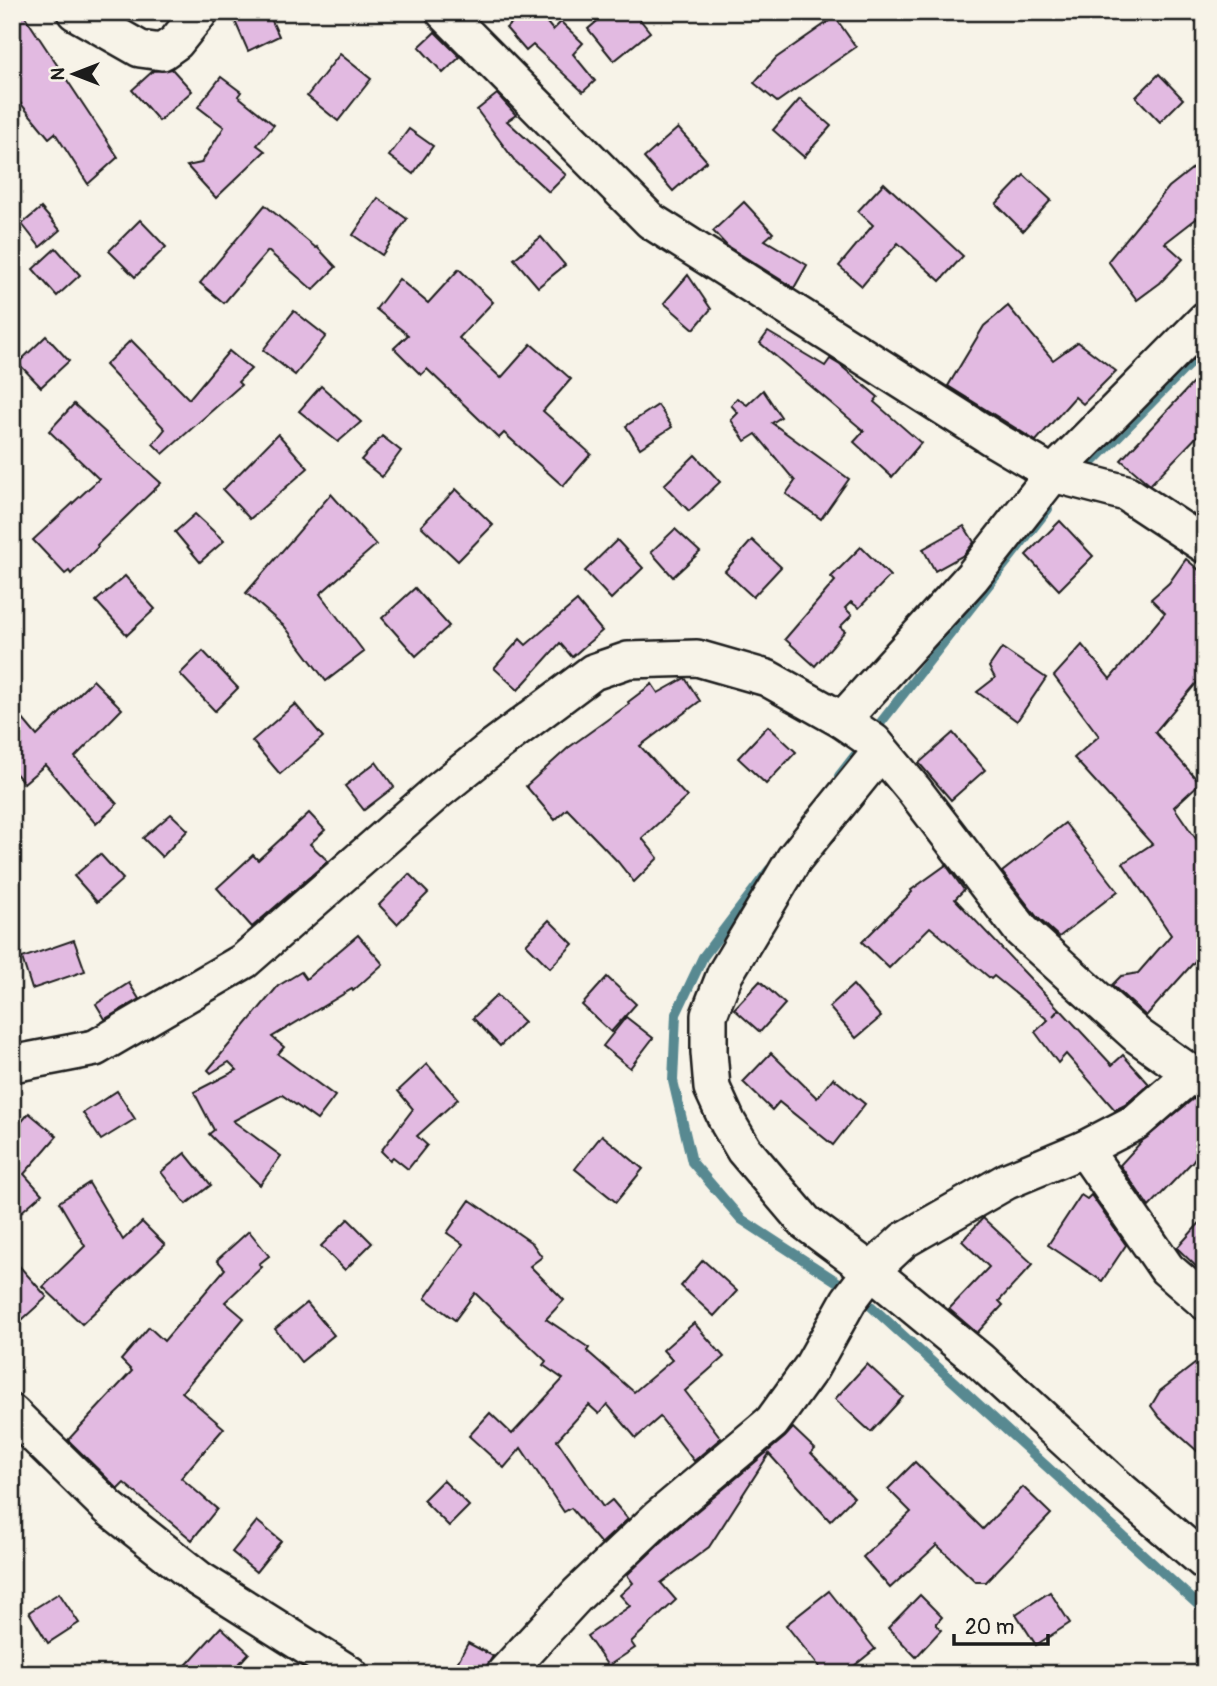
<svg xmlns="http://www.w3.org/2000/svg" width="1217" height="1686" viewBox="0 0 1217 1686" font-family="Pangolin,sans-serif">
<rect width="100%" height="100%" fill="#f7f3e8"/>
<filter id="ink" filterUnits="userSpaceOnUse"><feTurbulence type="fractalNoise" baseFrequency=".0143" numOctaves="2"/><feDisplacementMap in="SourceGraphic" scale="14" xChannelSelector="R" yChannelSelector="G"/><feConvolveMatrix kernelMatrix="1 2 1 2 8 2 1 2 1" color-interpolation-filters="sRGB"/></filter>
<g filter="url(#ink)">
<g fill="none" stroke-linecap="round" stroke-linejoin="round">
<!-- stream -->
<g stroke="#598991" stroke-width="10">
<path d="M 1091,464 L 1205,348"/>
<path d="M 839,776 L 1048,509"/>
<path d="M 769,870 L 703,957 L 676,1014 L 673,1081 L 692,1162 L 741,1219 L 862,1298 L 1205,1611"/>
</g>
</g>
<!-- building -->
<g fill="#e2bae1" stroke="#1c1c1c" stroke-width="2">
<path d="M 12,12 L 22,12 L 118,157 L 88,184 L 55,133 L 49,138 L 12,93 Z"/>
<path d="M 231,12 L 268,12 L 279,36 L 248,51 Z"/>
<path d="M 524,12 L 538,12 L 553,30 L 561,22 L 583,43 L 573,54 L 595,81 L 583,92 L 533,45 L 526,51 L 506,28 Z"/>
<path d="M 608,12 L 634,12 L 650,32 L 614,61 L 588,29 Z"/>
<path d="M 835,17 L 856,47 L 777,102 L 754,83 L 776,58 Z"/>
<path d="M 435,32 L 460,57 L 443,73 L 419,47 Z"/>
<path d="M 340,54 L 371,79 L 338,121 L 307,96 Z"/>
<path d="M 172,69 L 192,91 L 159,121 L 132,90 L 153,71 Z"/>
<path d="M 1159,74 L 1183,99 L 1160,122 L 1136,97 Z"/>
<path d="M 221,77 L 241,92 L 238,96 L 274,125 L 257,145 L 265,151 L 216,198 L 187,166 L 201,163 L 224,127 L 198,107 Z"/>
<path d="M 497,94 L 516,115 L 507,121 L 566,175 L 549,192 L 515,161 L 477,110 Z"/>
<path d="M 800,99 L 831,126 L 804,157 L 773,130 Z"/>
<path d="M 678,128 L 707,161 L 673,191 L 644,158 Z"/>
<path d="M 409,129 L 433,146 L 413,174 L 389,156 Z"/>
<path d="M 1193,168 L 1205,184 L 1205,212 L 1165,243 L 1183,259 L 1160,283 L 1137,300 L 1108,261 L 1169,187 Z"/>
<path d="M 1024,175 L 1051,200 L 1023,231 L 996,204 Z"/>
<path d="M 884,183 L 963,256 L 940,281 L 898,243 L 862,286 L 839,266 L 873,225 L 858,211 Z"/>
<path d="M 378,198 L 407,219 L 382,255 L 353,235 Z"/>
<path d="M 744,202 L 773,233 L 765,240 L 807,265 L 794,288 L 727,246 L 713,231 Z"/>
<path d="M 265,205 L 316,248 L 317,247 L 336,267 L 313,290 L 268,251 L 224,303 L 200,283 Z"/>
<path d="M 41,208 L 60,230 L 40,247 L 22,224 Z"/>
<path d="M 140,220 L 166,247 L 135,277 L 109,251 Z"/>
<path d="M 541,237 L 565,265 L 538,287 L 514,259 Z"/>
<path d="M 56,248 L 80,275 L 57,296 L 33,269 Z"/>
<path d="M 459,269 L 493,302 L 459,338 L 501,378 L 531,344 L 571,379 L 543,411 L 591,454 L 563,486 L 504,433 L 499,438 L 427,369 L 421,375 L 394,348 L 408,335 L 376,309 L 399,279 L 428,303 Z"/>
<path d="M 688,275 L 711,309 L 694,329 L 664,303 Z"/>
<path d="M 1008,306 L 1053,360 L 1078,342 L 1116,371 L 1083,404 L 1075,397 L 1036,441 L 948,386 L 984,326 Z"/>
<path d="M 294,311 L 326,336 L 295,375 L 263,350 Z"/>
<path d="M 768,332 L 825,366 L 830,359 L 840,365 L 878,397 L 874,402 L 921,443 L 892,477 L 854,442 L 864,431 L 760,343 Z"/>
<path d="M 46,336 L 69,361 L 41,387 L 18,363 Z"/>
<path d="M 131,340 L 189,399 L 229,351 L 251,369 L 238,382 L 241,385 L 163,454 L 153,444 L 165,429 L 105,365 Z"/>
<path d="M 1205,370 L 1205,428 L 1150,485 L 1121,460 Z"/>
<path d="M 321,386 L 361,422 L 338,442 L 299,411 Z"/>
<path d="M 763,390 L 781,417 L 772,423 L 849,479 L 821,519 L 786,494 L 795,481 L 756,434 L 745,441 L 731,420 L 738,413 L 731,405 L 737,398 L 747,405 Z"/>
<path d="M 74,404 L 161,483 L 97,545 L 98,547 L 71,574 L 69,571 L 65,574 L 33,540 L 99,479 L 49,431 Z"/>
<path d="M 658,405 L 672,427 L 640,448 L 626,426 Z"/>
<path d="M 278,434 L 308,468 L 250,519 L 223,490 Z"/>
<path d="M 382,436 L 401,451 L 382,477 L 361,460 Z"/>
<path d="M 695,455 L 720,482 L 689,511 L 664,485 Z"/>
<path d="M 456,489 L 493,525 L 458,561 L 421,526 Z"/>
<path d="M 331,494 L 376,545 L 320,594 L 364,652 L 326,681 L 285,627 L 246,593 Z"/>
<path d="M 195,514 L 224,541 L 200,562 L 175,532 Z"/>
<path d="M 1060,521 L 1093,556 L 1059,590 L 1026,555 Z"/>
<path d="M 964,526 L 974,542 L 964,555 L 935,571 L 923,549 Z"/>
<path d="M 675,529 L 700,552 L 673,577 L 651,552 Z"/>
<path d="M 617,540 L 643,568 L 611,599 L 585,571 Z"/>
<path d="M 752,540 L 781,567 L 753,597 L 725,571 Z"/>
<path d="M 861,547 L 890,576 L 859,608 L 851,602 L 845,608 L 852,615 L 840,627 L 845,631 L 815,666 L 785,639 L 835,581 L 831,577 Z"/>
<path d="M 1186,559 L 1205,575 L 1205,673 L 1155,732 L 1200,783 L 1174,807 L 1205,852 L 1205,950 L 1146,1016 L 1112,985 L 1121,976 L 1138,973 L 1171,935 L 1123,863 L 1152,844 L 1074,758 L 1099,736 L 1054,676 L 1082,645 L 1110,679 L 1165,613 L 1151,599 L 1169,583 Z"/>
<path d="M 125,576 L 155,609 L 127,635 L 96,601 Z"/>
<path d="M 415,588 L 449,626 L 416,656 L 382,618 Z"/>
<path d="M 577,601 L 602,631 L 572,657 L 560,643 L 518,690 L 494,668 L 520,639 L 526,645 Z"/>
<path d="M 1002,648 L 1046,678 L 1017,721 L 977,692 L 995,678 L 989,667 Z"/>
<path d="M 203,651 L 238,688 L 215,711 L 180,674 Z"/>
<path d="M 685,678 L 700,701 L 640,746 L 687,797 L 642,838 L 658,858 L 634,882 L 618,862 L 567,809 L 555,820 L 526,786 L 568,748 L 629,704 L 628,702 L 652,684 L 658,693 Z"/>
<path d="M 93,680 L 122,709 L 75,757 L 117,804 L 96,824 L 45,765 L 24,783 L 12,769 L 12,706 L 37,736 Z"/>
<path d="M 295,704 L 323,737 L 280,774 L 252,741 Z"/>
<path d="M 768,726 L 796,752 L 766,784 L 738,758 Z"/>
<path d="M 953,733 L 985,770 L 951,800 L 919,763 Z"/>
<path d="M 376,762 L 394,787 L 364,810 L 345,786 Z"/>
<path d="M 309,813 L 325,830 L 310,844 L 328,861 L 252,927 L 217,888 L 253,855 L 258,860 Z"/>
<path d="M 171,814 L 188,830 L 162,857 L 143,838 Z"/>
<path d="M 1065,823 L 1118,891 L 1059,937 L 1037,917 L 1002,872 Z"/>
<path d="M 100,854 L 123,879 L 97,902 L 74,876 Z"/>
<path d="M 946,865 L 964,890 L 955,899 L 1059,1009 L 1053,1016 L 1060,1009 L 1112,1065 L 1123,1055 L 1149,1084 L 1125,1105 L 1115,1110 L 1066,1054 L 1058,1063 L 1035,1032 L 1048,1020 L 994,976 L 991,979 L 930,927 L 889,968 L 862,942 L 912,892 L 911,890 Z"/>
<path d="M 409,874 L 428,893 L 397,924 L 379,905 Z"/>
<path d="M 549,920 L 573,944 L 550,968 L 526,944 Z"/>
<path d="M 358,935 L 383,964 L 353,991 L 352,989 L 272,1037 L 284,1047 L 278,1054 L 335,1096 L 317,1120 L 282,1095 L 233,1121 L 281,1156 L 260,1185 L 209,1134 L 214,1130 L 194,1092 L 237,1070 L 229,1062 L 211,1073 L 208,1070 L 278,986 L 301,972 L 306,979 Z"/>
<path d="M 74,940 L 85,971 L 32,989 L 22,958 Z"/>
<path d="M 607,977 L 636,1004 L 611,1032 L 582,1005 Z"/>
<path d="M 760,981 L 785,1004 L 760,1032 L 734,1009 Z"/>
<path d="M 129,983 L 139,999 L 105,1019 L 96,1004 Z"/>
<path d="M 853,985 L 881,1017 L 856,1038 L 829,1007 Z"/>
<path d="M 497,995 L 524,1022 L 500,1046 L 473,1018 Z"/>
<path d="M 626,1017 L 653,1038 L 630,1068 L 603,1046 Z"/>
<path d="M 771,1053 L 817,1098 L 833,1078 L 865,1104 L 833,1145 L 779,1102 L 772,1110 L 743,1082 Z"/>
<path d="M 427,1064 L 458,1099 L 417,1136 L 427,1145 L 408,1169 L 393,1157 L 390,1160 L 381,1151 L 413,1109 L 398,1091 Z"/>
<path d="M 117,1091 L 135,1119 L 101,1140 L 83,1113 Z"/>
<path d="M 1193,1099 L 1205,1103 L 1205,1143 L 1192,1162 L 1149,1207 L 1120,1165 L 1142,1141 Z"/>
<path d="M 29,1113 L 57,1136 L 24,1174 L 42,1194 L 12,1220 L 12,1133 Z"/>
<path d="M 602,1135 L 643,1169 L 616,1202 L 575,1169 Z"/>
<path d="M 185,1153 L 211,1185 L 186,1204 L 161,1172 Z"/>
<path d="M 89,1183 L 123,1240 L 142,1222 L 165,1245 L 82,1324 L 43,1287 L 85,1246 L 59,1202 Z"/>
<path d="M 1081,1195 L 1087,1199 L 1091,1195 L 1126,1245 L 1102,1281 L 1048,1245 Z"/>
<path d="M 470,1200 L 532,1243 L 542,1257 L 530,1266 L 564,1300 L 546,1319 L 589,1348 L 587,1351 L 634,1392 L 672,1360 L 663,1350 L 694,1323 L 724,1357 L 685,1391 L 721,1438 L 694,1461 L 660,1417 L 636,1438 L 607,1404 L 599,1414 L 589,1405 L 557,1440 L 603,1507 L 612,1500 L 628,1519 L 601,1544 L 571,1508 L 564,1512 L 521,1448 L 504,1468 L 469,1436 L 490,1413 L 512,1434 L 563,1379 L 543,1365 L 546,1361 L 475,1293 L 455,1320 L 425,1298 L 463,1244 L 447,1233 Z"/>
<path d="M 1205,1217 L 1205,1275 L 1177,1248 Z"/>
<path d="M 983,1218 L 1033,1264 L 999,1301 L 1003,1305 L 977,1333 L 949,1309 L 989,1267 L 962,1241 Z"/>
<path d="M 348,1219 L 372,1243 L 345,1270 L 321,1246 Z"/>
<path d="M 249,1231 L 269,1256 L 259,1264 L 262,1267 L 225,1302 L 244,1318 L 182,1392 L 224,1428 L 181,1478 L 217,1509 L 192,1540 L 124,1483 L 118,1489 L 68,1440 L 132,1371 L 121,1360 L 149,1327 L 164,1341 L 225,1269 L 217,1260 Z"/>
<path d="M 12,1258 L 47,1297 L 12,1329 Z"/>
<path d="M 703,1260 L 737,1291 L 714,1316 L 681,1286 Z"/>
<path d="M 307,1303 L 334,1335 L 301,1362 L 275,1329 Z"/>
<path d="M 1205,1356 L 1205,1458 L 1160,1418 L 1151,1406 L 1160,1391 Z"/>
<path d="M 867,1364 L 903,1397 L 871,1432 L 835,1399 Z"/>
<path d="M 793,1428 L 815,1449 L 811,1453 L 854,1497 L 830,1521 L 769,1454 L 709,1547 L 661,1583 L 676,1600 L 631,1642 L 635,1648 L 608,1666 L 587,1636 L 630,1606 L 620,1595 L 633,1583 L 627,1575 L 671,1533 L 785,1437 Z"/>
<path d="M 915,1462 L 983,1529 L 1023,1487 L 1051,1514 L 986,1582 L 976,1582 L 937,1545 L 890,1588 L 863,1557 L 911,1512 L 888,1489 Z"/>
<path d="M 443,1480 L 469,1506 L 449,1526 L 423,1500 Z"/>
<path d="M 257,1521 L 281,1541 L 256,1572 L 232,1552 Z"/>
<path d="M 829,1591 L 875,1649 L 844,1674 L 825,1674 L 786,1625 Z"/>
<path d="M 1050,1592 L 1070,1623 L 1036,1645 L 1016,1614 Z"/>
<path d="M 59,1593 L 79,1623 L 48,1643 L 29,1612 Z"/>
<path d="M 920,1595 L 942,1617 L 936,1624 L 941,1630 L 916,1657 L 888,1628 Z"/>
<path d="M 221,1627 L 249,1653 L 230,1674 L 178,1674 Z"/>
<path d="M 468,1643 L 493,1656 L 485,1669 L 484,1674 L 451,1674 Z"/>
</g>
<g fill="none" stroke-linecap="round" stroke-linejoin="round">
<defs>
<g id="street">
<path d="M 75,12 L 140,49 L 162,52 L 176,42 L 200,12"/>
<path d="M 444,12 L 651,221 L 997,441 L 1053,474 L 1126,493 L 1205,545"/>
<path d="M 842,720 L 972,577 L 1053,474 L 1205,320"/>
<path d="M 881,751 L 794,859 L 725,974 L 709,1015 L 709,1052 L 712,1088 L 728,1123 L 744,1150 L 805,1222 L 871,1271 L 979,1360 L 1116,1486 L 1205,1562"/>
<path d="M 12,1064 L 95,1048 L 244,961 L 437,792 L 493,747 L 593,672 L 628,660 L 697,658 L 767,678 L 842,720 L 874,742 L 914,790 L 1022,931 L 1138,1036 L 1205,1083"/>
<path d="M 1084,1149 L 1167,1269 L 1205,1302"/>
<path d="M 12,1413 L 109,1508 L 199,1579 L 350,1674"/>
<path d="M 504,1674 L 578,1594 L 658,1518 L 772,1422 L 811,1368 L 849,1300 L 871,1271 L 904,1240 L 1007,1181 L 1084,1149 L 1136,1122 L 1190,1075"/>
</g>
</defs>
<!-- street casing -->
<use href="#street" stroke="#1c1c1c" stroke-width="40"/>
<!-- street -->
<use href="#street" stroke="#f7f3e8" stroke-width="35"/>
</g>
</g>
<!-- margin -->
<rect width="1217" height="1686" fill="none" stroke="#f7f3e8" stroke-width="42"/>
<rect x="21" y="21" width="1175" height="1644" fill="none" stroke="#1c1c1c" stroke-width="2.5" filter="url(#ink)"/>
<!-- north arrow -->
<g transform="translate(74 74) rotate(270)" stroke="#f7f3e8" stroke-width="5" paint-order="stroke">
<path d="M0-5L12 26L0 18L-12 26Z" fill="#1c1c1c"/>
<text y="-10" font-size="19" font-weight="bold" text-anchor="middle" fill="#1c1c1c">N</text>
</g>
<!-- scale -->
<path d="M954 1634v10h94v-10" fill="none" stroke="#1c1c1c" stroke-width="3.5"/>
<text x="965" y="1634" font-size="21" fill="#1c1c1c" stroke="#f7f3e8" stroke-width="5" paint-order="stroke">20 m</text>
</svg>
